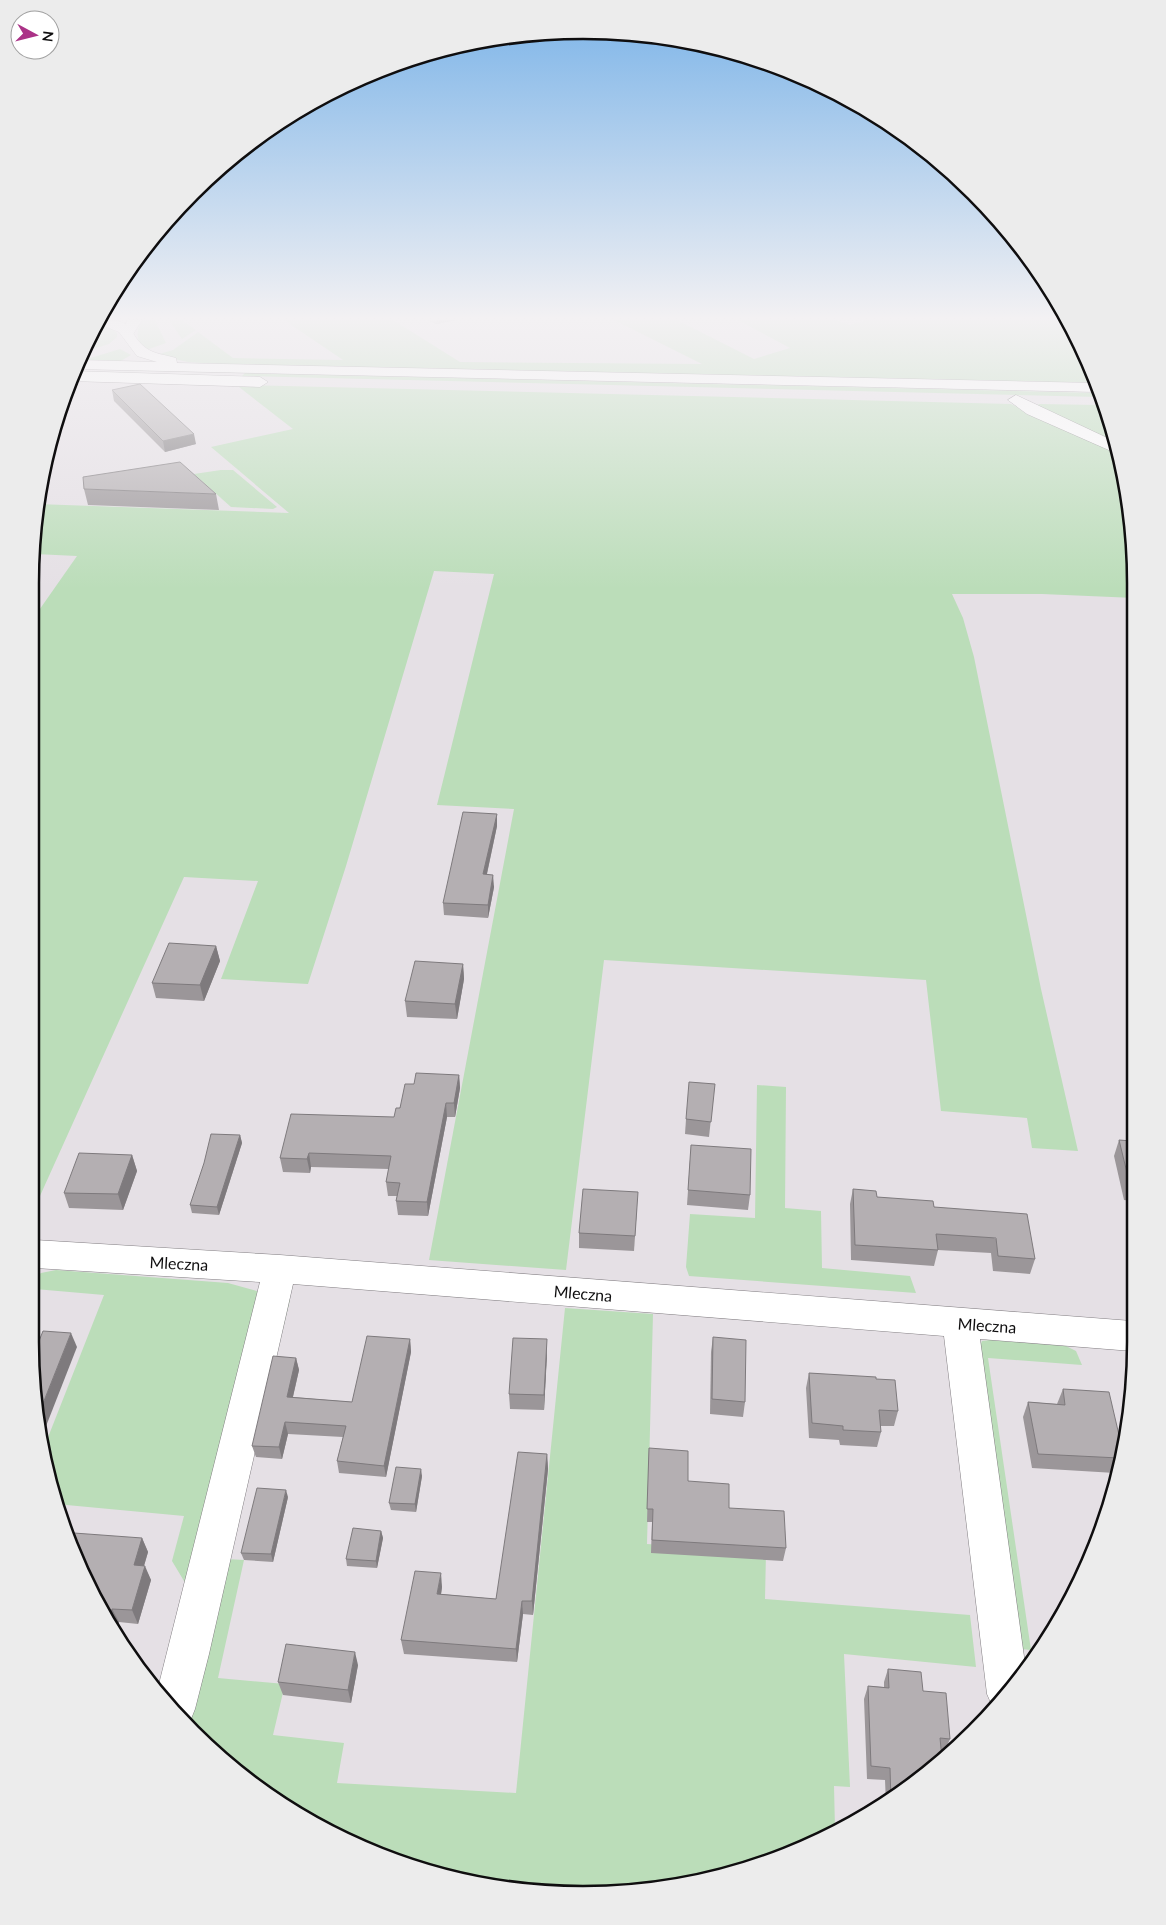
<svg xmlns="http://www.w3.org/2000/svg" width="1166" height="1925" viewBox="0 0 1166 1925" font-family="Lato,sans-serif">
<rect width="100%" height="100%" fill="#e5e0e5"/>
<!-- green -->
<g fill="#bbddb9">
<path d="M 142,320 L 155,320 L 166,343 L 146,350 C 135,339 136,333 142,320 Z"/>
<path d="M 169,320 L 182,320 L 196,330 L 182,339 Z"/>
<path d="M 284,320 L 393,320 L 460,362 L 702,364 L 614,320 L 677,320 L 754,359 L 790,348 L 738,320 L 836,320 L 849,325 L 868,320 L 1067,320 L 1094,383 L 231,365 L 188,362 L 156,355 L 173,350 L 198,332 L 233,358 L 343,360 Z"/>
<path d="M 100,324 L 111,328 L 117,333 L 117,337 L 109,344 L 83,352 Z"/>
<path d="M 120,349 L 131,355 L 119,362 L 84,360 Z"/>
<path d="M 245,373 L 1098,393 L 1099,397 L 242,376 Z"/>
<path d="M 245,385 L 1011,404 L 1119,453 L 1135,547 L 1135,598 L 1042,594 L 952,594 L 963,618 L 974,657 L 1041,989 L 1078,1151 L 1032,1148 L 1027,1118 L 941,1111 L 926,980 L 604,960 L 566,1270 L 429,1260 L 514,809 L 437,805 L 494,574 L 434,571 L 346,866 L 308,984 L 221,979 L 258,881 L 184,877 L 35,1207 L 35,616 L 77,556 L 35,554 L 37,504 L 289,513 L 211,447 L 293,429 L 239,387 Z"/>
<path d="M 1040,404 L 1097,405 L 1104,408 L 1118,446 L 1037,405 Z"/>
<path d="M 221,470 L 233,470 L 277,507 L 273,509 L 231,507 L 194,474 Z"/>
<path d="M 757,1085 L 786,1087 L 785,1208 L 821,1211 L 822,1268 L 910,1276 L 916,1293 L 689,1276 L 686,1267 L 690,1214 L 755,1218 Z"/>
<path d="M 56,1270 L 228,1283 L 290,1300 L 227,1559 L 244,1560 L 218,1678 L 285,1684 L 273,1735 L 344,1743 L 337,1783 L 516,1793 L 565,1308 L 653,1314 L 647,1544 L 766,1552 L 765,1599 L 970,1615 L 976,1667 L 844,1654 L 850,1787 L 834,1786 L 835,1829 L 760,1866 L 655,1890 L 583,1895 L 475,1884 L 406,1866 L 338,1838 L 247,1781 L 157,1691 L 187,1586 L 172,1561 L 184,1516 L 56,1504 L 43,1450 L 104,1295 L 35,1289 L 35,1278 L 41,1273 Z"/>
<path d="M 990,1340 L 1066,1346 L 1076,1351 L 1082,1365 L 988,1358 L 1031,1650 L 1020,1649 L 978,1350 L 982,1341 Z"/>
</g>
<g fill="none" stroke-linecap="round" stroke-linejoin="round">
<defs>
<g id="street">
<path d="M 128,320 L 142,320 L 132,336 L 127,337 L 120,333 Z"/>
<path d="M 72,371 L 260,377 L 268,382 L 260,387 L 71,381 Z"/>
<path d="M 1016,395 L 1118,443 L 1120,455 L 1027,414 L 1008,400 Z"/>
<path d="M 35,1240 L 280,1255 L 1132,1321 L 1132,1351 L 980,1339 L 1026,1671 L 994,1710 L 987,1694 L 944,1336 L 293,1284 L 209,1654 L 195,1709 L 189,1724 L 157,1692 L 260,1282 L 35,1268 Z"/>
</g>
<path id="secondary" d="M 102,320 C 138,320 126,333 146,348 C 154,354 166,355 176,358 L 177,363 L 1094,383 L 1097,392 L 74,369 L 78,360 L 157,362 L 137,356 L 119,332 L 99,324 Z"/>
</defs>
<!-- street casing -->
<use href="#street" stroke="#837f83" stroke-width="1"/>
<!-- secondary casing -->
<use href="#secondary" stroke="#837f83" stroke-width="1"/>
<!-- street -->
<use href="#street" fill="#fff" fill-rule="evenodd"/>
<!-- secondary -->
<use href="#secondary" fill="#fff" fill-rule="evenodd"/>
</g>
<!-- wall -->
<g fill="#9b9699">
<path d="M 427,320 L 457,320 L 436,324 Z"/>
<path d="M 112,390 L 196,444 L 165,452 L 114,401 Z"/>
<path d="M 84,489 L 216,494 L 219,510 L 88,505 Z"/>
<path d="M 497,814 L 497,826 L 487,874 L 494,887 L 488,918 L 444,915 L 443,903 Z"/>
<path d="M 216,946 L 220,961 L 204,1001 L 156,998 L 152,983 Z"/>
<path d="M 463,964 L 464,979 L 457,1019 L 407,1017 L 405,1001 Z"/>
<path d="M 459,1075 L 460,1088 L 455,1117 L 447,1117 L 428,1216 L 398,1215 L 396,1201 L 397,1196 L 388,1196 L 386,1182 L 389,1169 L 311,1167 L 310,1173 L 283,1172 L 280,1158 L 394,1117 L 414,1084 Z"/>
<path d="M 713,1100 L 709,1137 L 685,1134 L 686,1119 Z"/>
<path d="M 240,1135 L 242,1143 L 219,1215 L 192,1213 L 190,1205 Z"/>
<path d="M 1119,1140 L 1132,1141 L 1132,1201 L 1124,1200 L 1114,1156 Z"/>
<path d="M 132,1155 L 137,1171 L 123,1210 L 69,1208 L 64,1193 Z"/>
<path d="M 690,1160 L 750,1195 L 748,1210 L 687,1205 Z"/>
<path d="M 853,1189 L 877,1197 L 934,1207 L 1035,1259 L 1030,1274 L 993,1271 L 991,1253 L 938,1250 L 934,1266 L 851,1260 L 850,1204 Z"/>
<path d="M 637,1208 L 634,1251 L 579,1248 L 579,1233 Z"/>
<path d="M 713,1337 L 745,1402 L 743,1417 L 710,1414 L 711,1352 Z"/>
<path d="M 410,1339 L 411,1352 L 386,1477 L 339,1473 L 337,1461 L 343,1437 L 288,1434 L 282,1459 L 256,1457 L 252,1446 L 296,1358 L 299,1370 L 293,1397 L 352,1402 Z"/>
<path d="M 547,1354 L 544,1410 L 510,1409 L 509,1394 Z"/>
<path d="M 809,1373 L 876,1379 L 898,1411 L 894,1426 L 880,1426 L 881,1432 L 877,1447 L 840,1445 L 839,1440 L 809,1438 L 806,1388 Z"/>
<path d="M 1063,1389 L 1122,1448 L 1115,1473 L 1032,1468 L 1023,1417 L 1028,1402 L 1057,1404 Z"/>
<path d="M 649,1448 L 688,1481 L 729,1508 L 786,1548 L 783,1561 L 651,1553 L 652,1522 L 647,1522 Z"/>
<path d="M 547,1454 L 548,1469 L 533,1615 L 523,1614 L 517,1662 L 404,1654 L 401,1640 L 442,1587 L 441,1594 L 496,1599 Z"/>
<path d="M 422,1476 L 416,1512 L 391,1510 L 389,1503 Z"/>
<path d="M 288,1497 L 273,1562 L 244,1560 L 241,1553 Z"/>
<path d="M 381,1531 L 383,1538 L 377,1568 L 347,1566 L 346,1559 Z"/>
<path d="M 142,1538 L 148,1552 L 144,1566 L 151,1580 L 138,1624 L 119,1622 L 115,1632 L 87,1587 Z"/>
<path d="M 358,1665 L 351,1703 L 283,1695 L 278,1682 Z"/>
<path d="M 888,1669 L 923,1691 L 950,1739 L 944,1752 L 941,1752 L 942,1759 L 890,1802 L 886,1804 L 885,1780 L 867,1779 L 864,1699 L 868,1686 L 884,1687 L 884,1682 Z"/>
</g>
<!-- shaded-wall -->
<g fill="#7e7a7d">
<path d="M 436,320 L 457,320 L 436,324 Z"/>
<path d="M 194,434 L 196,444 L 165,452 L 163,441 Z"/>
<path d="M 497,814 L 497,826 L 484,887 L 483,874 Z"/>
<path d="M 493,875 L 494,887 L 488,918 L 488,905 Z"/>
<path d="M 216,946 L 220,961 L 204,1001 L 200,985 Z"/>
<path d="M 463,964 L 464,979 L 457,1019 L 455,1004 Z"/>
<path d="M 459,1075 L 460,1088 L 455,1117 L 454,1103 Z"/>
<path d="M 446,1103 L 447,1117 L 428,1216 L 427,1202 Z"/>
<path d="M 240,1135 L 242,1143 L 219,1215 L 217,1207 Z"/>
<path d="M 309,1153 L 311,1167 L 310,1173 L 307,1159 Z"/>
<path d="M 132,1155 L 137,1171 L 123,1210 L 118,1194 Z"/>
<path d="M 71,1333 L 77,1347 L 41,1439 L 36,1421 Z"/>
<path d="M 410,1339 L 411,1352 L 386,1477 L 384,1466 Z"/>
<path d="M 547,1339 L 547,1354 L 544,1410 L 544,1395 Z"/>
<path d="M 296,1358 L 299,1370 L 290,1409 L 287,1397 Z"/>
<path d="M 285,1422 L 288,1434 L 282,1459 L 279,1447 Z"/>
<path d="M 547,1454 L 548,1469 L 533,1615 L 532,1601 Z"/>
<path d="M 421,1469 L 422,1476 L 416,1512 L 415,1504 Z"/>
<path d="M 286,1490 L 288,1497 L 273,1562 L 271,1554 Z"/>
<path d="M 381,1531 L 383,1538 L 377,1568 L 376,1561 Z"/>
<path d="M 142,1538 L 148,1552 L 140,1579 L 134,1565 Z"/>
<path d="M 145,1566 L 151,1580 L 138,1624 L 132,1610 Z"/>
<path d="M 441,1573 L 442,1587 L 439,1608 L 437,1594 Z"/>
<path d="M 522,1601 L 523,1614 L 517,1662 L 516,1649 Z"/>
<path d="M 112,1609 L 119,1622 L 115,1632 L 108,1621 Z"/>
<path d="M 355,1652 L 358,1665 L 351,1703 L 348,1690 Z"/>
</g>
<!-- building -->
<g fill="#b4afb2" stroke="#7e7a7d">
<path d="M 140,384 L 194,434 L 163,441 L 112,390 Z"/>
<path d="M 180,462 L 216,494 L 84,489 L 83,477 Z"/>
<path d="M 463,812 L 497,814 L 483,874 L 493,875 L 488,905 L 443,903 Z"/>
<path d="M 169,943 L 216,946 L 200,985 L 152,983 Z"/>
<path d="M 415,961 L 463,964 L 455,1004 L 405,1001 Z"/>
<path d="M 416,1073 L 459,1075 L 454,1103 L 446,1103 L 427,1202 L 396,1201 L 400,1183 L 386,1182 L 391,1156 L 309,1153 L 307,1159 L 280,1158 L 291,1114 L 394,1117 L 396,1108 L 400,1108 L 405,1084 L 414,1084 Z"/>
<path d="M 689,1082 L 715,1084 L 711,1122 L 686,1119 Z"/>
<path d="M 211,1134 L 240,1135 L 217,1207 L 190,1205 L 204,1163 Z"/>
<path d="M 1119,1140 L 1132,1141 L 1132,1185 L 1130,1185 Z"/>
<path d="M 691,1145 L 751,1149 L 750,1195 L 688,1190 Z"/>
<path d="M 79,1153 L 132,1155 L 118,1194 L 64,1193 Z"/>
<path d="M 583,1189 L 638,1192 L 635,1236 L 579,1233 Z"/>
<path d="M 853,1189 L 876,1191 L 877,1197 L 933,1201 L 934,1207 L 1027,1214 L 1035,1259 L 998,1256 L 996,1238 L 936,1234 L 938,1250 L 855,1245 Z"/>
<path d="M 43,1331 L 71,1333 L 36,1421 L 35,1414 L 35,1351 Z"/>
<path d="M 367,1336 L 410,1339 L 384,1466 L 337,1461 L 346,1426 L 285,1422 L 279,1447 L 252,1446 L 273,1356 L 296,1358 L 287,1397 L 352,1402 Z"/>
<path d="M 713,1337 L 746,1340 L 745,1402 L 712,1399 Z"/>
<path d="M 513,1338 L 547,1339 L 544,1395 L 509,1394 Z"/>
<path d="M 809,1373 L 876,1377 L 876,1379 L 895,1380 L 898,1411 L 879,1410 L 881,1432 L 843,1430 L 843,1426 L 812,1423 Z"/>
<path d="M 1063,1389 L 1109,1392 L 1122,1448 L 1119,1458 L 1038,1454 L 1028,1402 L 1065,1405 Z"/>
<path d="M 649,1448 L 688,1451 L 688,1481 L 729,1484 L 729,1508 L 784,1511 L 786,1548 L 652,1540 L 653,1509 L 647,1509 Z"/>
<path d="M 518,1452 L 547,1454 L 532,1601 L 522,1601 L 516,1649 L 401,1640 L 415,1571 L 441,1573 L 437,1594 L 496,1599 Z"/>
<path d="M 396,1467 L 421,1469 L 415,1504 L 389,1503 Z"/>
<path d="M 257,1488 L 286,1490 L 271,1554 L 241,1553 Z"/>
<path d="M 353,1528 L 381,1531 L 376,1561 L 346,1559 Z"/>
<path d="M 74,1533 L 142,1538 L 134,1565 L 145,1566 L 132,1610 L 112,1609 L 108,1621 L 87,1587 L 70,1545 Z"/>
<path d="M 286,1644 L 355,1652 L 348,1690 L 278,1682 Z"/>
<path d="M 888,1669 L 921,1672 L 923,1691 L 946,1693 L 950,1739 L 940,1738 L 942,1759 L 891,1801 L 890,1768 L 871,1766 L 868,1686 L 889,1688 Z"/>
</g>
<!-- sky -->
<linearGradient id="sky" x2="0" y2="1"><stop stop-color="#7ab3e8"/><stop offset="0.54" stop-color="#f3f1f3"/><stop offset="1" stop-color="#f3f1f3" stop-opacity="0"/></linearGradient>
<rect width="1166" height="589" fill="url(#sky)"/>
<g text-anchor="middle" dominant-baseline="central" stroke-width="4.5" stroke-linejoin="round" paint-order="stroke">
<!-- near-street labels -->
<g font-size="16" fill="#0f0e0f" stroke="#fff">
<text transform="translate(179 1263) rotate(3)">Mleczna</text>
<text transform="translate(583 1293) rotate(5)">Mleczna</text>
<text transform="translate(987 1325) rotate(4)">Mleczna</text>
</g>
</g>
<!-- crop -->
<path d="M0 0H1166V1925H0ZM583 39H583A544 544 0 0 1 1127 583V1342A544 544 0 0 1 583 1886H583A544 544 0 0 1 39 1342V583A544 544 0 0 1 583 39Z" fill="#ececec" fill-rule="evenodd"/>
<path fill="none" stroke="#0f0e0f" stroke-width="2.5" d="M583 39H583A544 544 0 0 1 1127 583V1342A544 544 0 0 1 583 1886H583A544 544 0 0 1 39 1342V583A544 544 0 0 1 583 39Z"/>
<!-- north arrow -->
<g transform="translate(35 35) rotate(97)"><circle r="24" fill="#ffffff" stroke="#9f9f9f"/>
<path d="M0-4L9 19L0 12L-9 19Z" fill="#ab3287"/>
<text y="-8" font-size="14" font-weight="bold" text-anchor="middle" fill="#0f0e0f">N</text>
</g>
</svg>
